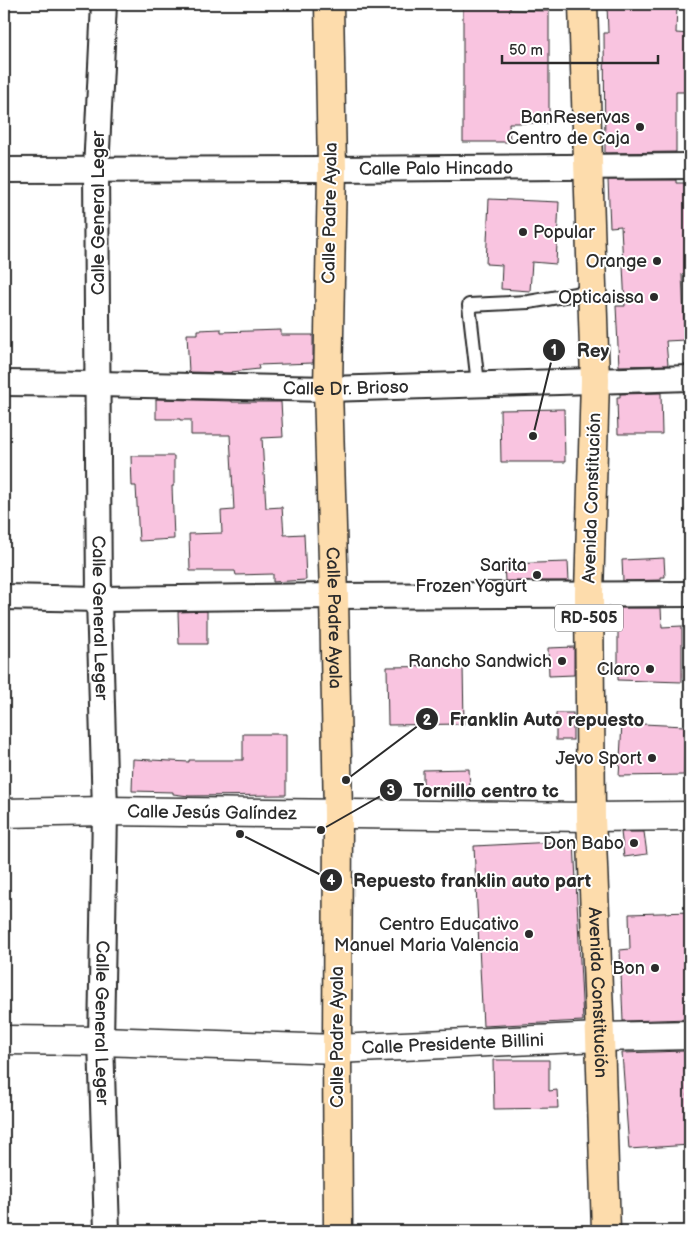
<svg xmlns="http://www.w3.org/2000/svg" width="694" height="1235" viewBox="0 0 694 1235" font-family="'Balsamiq Sans',sans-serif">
<rect width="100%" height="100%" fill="#fff"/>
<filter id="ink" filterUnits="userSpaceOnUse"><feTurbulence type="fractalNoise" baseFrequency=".02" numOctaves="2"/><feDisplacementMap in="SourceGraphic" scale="10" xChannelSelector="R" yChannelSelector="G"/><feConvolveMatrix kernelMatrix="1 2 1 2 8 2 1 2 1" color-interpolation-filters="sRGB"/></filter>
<g filter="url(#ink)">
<!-- building -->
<g fill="#f9c4e0" stroke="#2b2b2b">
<path d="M 463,4 L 510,4 L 510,10 L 549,11 L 549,123 L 509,123 L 510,142 L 463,142 Z"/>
<path d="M 607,4 L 677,4 L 676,33 L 690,34 L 690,92 L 676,92 L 676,152 L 605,153 L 604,33 L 608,33 Z"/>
<path d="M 608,180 L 676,180 L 676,183 L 689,183 L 690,225 L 690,274 L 682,274 L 685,340 L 666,341 L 668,365 L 619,366 L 616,306 L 625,306 L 621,226 L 610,227 Z"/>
<path d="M 489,199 L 559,202 L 556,264 L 532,262 L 530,291 L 501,289 L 502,265 L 486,264 Z"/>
<path d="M 221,329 L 221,332 L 281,330 L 281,335 L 313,335 L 313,363 L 258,365 L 259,369 L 231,372 L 231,373 L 189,372 L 187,334 L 198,334 L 198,330 Z"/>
<path d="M 661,393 L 662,434 L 618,434 L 617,397 L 620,397 L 620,394 Z"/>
<path d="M 156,399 L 232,401 L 232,402 L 281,402 L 283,437 L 262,438 L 266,508 L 282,507 L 284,535 L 304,534 L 306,580 L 273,582 L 273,574 L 236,575 L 235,571 L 190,571 L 189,534 L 222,533 L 221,511 L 234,510 L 230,435 L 191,435 L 191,420 L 180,420 L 180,419 L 156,419 Z"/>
<path d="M 564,409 L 565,462 L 501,462 L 500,410 Z"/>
<path d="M 131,456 L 174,456 L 174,486 L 172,486 L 174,539 L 139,541 L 136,486 L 132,486 Z"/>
<path d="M 664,558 L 665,577 L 661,577 L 661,580 L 623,581 L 622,560 Z"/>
<path d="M 568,562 L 569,581 L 505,581 L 504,564 Z"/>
<path d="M 618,608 L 661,608 L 662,627 L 682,626 L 682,682 L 618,680 Z"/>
<path d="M 207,611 L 207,644 L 179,644 L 178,612 Z"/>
<path d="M 574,647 L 574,675 L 549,676 L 548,648 Z"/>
<path d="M 463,666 L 464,724 L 388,725 L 387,667 Z"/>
<rect x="556" y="713" width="17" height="27"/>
<path d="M 622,723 L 685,726 L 684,775 L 619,776 Z"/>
<path d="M 243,734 L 286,734 L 286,795 L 189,796 L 173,794 L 173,792 L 132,791 L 133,759 L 189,762 L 189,760 L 243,760 Z"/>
<path d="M 469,769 L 470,790 L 423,790 L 423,770 Z"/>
<path d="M 621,832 L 644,832 L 647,854 L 624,857 Z"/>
<path d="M 574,841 L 583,1021 L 483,1026 L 474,846 Z"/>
<path d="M 690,912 L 690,1019 L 623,1021 L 620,950 L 630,949 L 629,914 Z"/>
<path d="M 685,1051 L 690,1123 L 690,1145 L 629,1149 L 622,1053 Z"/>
<path d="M 493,1060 L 549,1060 L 549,1091 L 557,1090 L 558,1108 L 494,1109 Z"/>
</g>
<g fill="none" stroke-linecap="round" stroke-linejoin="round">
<defs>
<path id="lane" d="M 478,384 L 469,305 L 529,302 L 593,291"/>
<g id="street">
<path id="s1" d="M 104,4 L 96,170 L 99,599 L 105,811 L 101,1041 L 107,1231"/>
<path id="s2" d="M 4,170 L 332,169 L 690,166"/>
<path id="s3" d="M 4,383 L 98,384 L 328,389 L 690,378"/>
<path d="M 4,597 L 99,599 L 334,596 L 690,594"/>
</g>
<g id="secondary">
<path id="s4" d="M 4,813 L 105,811 L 591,817 L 690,816"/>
<path id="s5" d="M 4,1040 L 101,1041 L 337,1049 L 600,1037 L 690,1035"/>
</g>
<g id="primary">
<path id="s6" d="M 329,4 L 332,169 L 328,389 L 334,596 L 338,815 L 337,1049 L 338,1231"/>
<path id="s7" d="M 583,4 L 595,380 L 589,594 L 591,817 L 600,1037 L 606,1231"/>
</g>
</defs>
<!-- lane casing -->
<use href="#lane" stroke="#2b2b2b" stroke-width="16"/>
<!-- street casing -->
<use href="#street" stroke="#2b2b2b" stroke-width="28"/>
<!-- secondary casing -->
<use href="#secondary" stroke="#2b2b2b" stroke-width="31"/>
<!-- primary casing -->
<use href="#primary" stroke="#2b2b2b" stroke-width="31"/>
<!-- lane -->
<use href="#lane" stroke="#fff" stroke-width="12"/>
<!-- street -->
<use href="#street" stroke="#fff" stroke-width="24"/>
<!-- secondary -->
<use href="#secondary" stroke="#fff" stroke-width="28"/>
<!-- primary -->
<use href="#primary" stroke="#fddcac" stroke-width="28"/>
</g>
</g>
<!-- markers -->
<g fill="#2b2b2b" stroke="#fff" stroke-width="2">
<circle cx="640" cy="127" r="5"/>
<circle cx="523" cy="232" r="5"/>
<circle cx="657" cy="261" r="5"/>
<circle cx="654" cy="297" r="5"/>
<circle cx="537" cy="575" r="5"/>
<circle cx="562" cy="661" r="5"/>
<circle cx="650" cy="669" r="5"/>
<circle cx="652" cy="758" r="5"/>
<circle cx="634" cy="843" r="5"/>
<circle cx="529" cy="934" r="5"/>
<circle cx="655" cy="968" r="5"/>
</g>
<g text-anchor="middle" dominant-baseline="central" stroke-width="4" stroke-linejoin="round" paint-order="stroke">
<!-- shield labels -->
<rect fill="#fff" stroke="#6b6b6b" stroke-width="1" x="555" y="604.5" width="68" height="27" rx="4"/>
<g font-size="16" font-weight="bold" fill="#2b2b2b">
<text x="589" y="618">RD-505</text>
</g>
<!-- poi labels -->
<g font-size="18" fill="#2b2b2b" stroke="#fff" text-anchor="end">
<text x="630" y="117">BanReservas<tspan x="630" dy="21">Centro de Caja</tspan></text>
<text x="533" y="232" text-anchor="start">Popular</text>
<text x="647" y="261">Orange</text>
<text x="644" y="297">Opticaissa</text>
<text x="527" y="565">Sarita<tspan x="527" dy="21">Frozen Yogurt</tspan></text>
<text x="552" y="661">Rancho Sandwich</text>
<text x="640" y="669">Claro</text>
<text x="642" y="758">Jevo Sport</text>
<text x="624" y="843">Don Babo</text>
<text x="519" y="924">Centro Educativo<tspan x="519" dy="21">Manuel Maria Valencia</tspan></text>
<text x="645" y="968">Bon</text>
</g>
<!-- street labels -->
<g font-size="18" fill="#2b2b2b" stroke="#fff">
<text stroke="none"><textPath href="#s2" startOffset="432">Calle Palo Hincado</textPath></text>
<text transform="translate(98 213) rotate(-90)">Calle General Leger</text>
<text transform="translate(330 213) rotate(-89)">Calle Padre Ayala</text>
<text stroke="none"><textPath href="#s3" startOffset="342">Calle Dr. Brioso</textPath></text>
<text transform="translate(592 498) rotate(-88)">Avenida Constitución</text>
<text stroke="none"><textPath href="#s1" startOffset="614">Calle General Leger</textPath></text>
<text stroke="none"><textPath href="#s6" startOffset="614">Calle Padre Ayala</textPath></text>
<text stroke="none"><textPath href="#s4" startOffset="208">Calle Jesús Galíndez</textPath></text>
<text stroke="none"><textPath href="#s7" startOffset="989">Avenida Constitución</textPath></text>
<text stroke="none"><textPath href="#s1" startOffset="1019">Calle General Leger</textPath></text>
<text transform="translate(337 1037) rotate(-90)">Calle Padre Ayala</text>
<text stroke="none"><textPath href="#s5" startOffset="449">Calle Presidente Billini</textPath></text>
</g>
</g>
<!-- callouts -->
<path fill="none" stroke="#2b2b2b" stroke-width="2" d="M533 436L554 350M346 780L427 719M321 830L391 790M240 834L331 880"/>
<g fill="#2b2b2b" stroke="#fff" stroke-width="2">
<circle cx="533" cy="436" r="5"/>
<circle cx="346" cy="780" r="5"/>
<circle cx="321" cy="830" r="5"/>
<circle cx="240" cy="834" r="5"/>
<circle cx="554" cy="350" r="12"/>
<circle cx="427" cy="719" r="12"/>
<circle cx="391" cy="790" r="12"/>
<circle cx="331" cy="880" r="12"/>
</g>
<g font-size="15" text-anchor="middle" font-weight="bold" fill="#fff">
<text x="554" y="355">1</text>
<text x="427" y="725">2</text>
<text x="391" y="795">3</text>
<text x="331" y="885">4</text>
</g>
<g font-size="19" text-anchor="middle" font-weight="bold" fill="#2b2b2b" stroke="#fff" stroke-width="4" stroke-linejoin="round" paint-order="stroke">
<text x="593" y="357">Rey</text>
<text x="547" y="726">Franklin Auto repuesto</text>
<text x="486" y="797">Tornillo centro tc</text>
<text x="472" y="887">Repuesto franklin auto part</text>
</g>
<!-- margin -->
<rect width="694" height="1235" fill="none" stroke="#fff" stroke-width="20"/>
<rect x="10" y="10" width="674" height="1215" fill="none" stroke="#2b2b2b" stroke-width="2" filter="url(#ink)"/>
<!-- scale -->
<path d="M502 55v8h156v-8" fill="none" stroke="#2b2b2b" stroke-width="2.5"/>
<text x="509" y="55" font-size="15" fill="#2b2b2b" stroke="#ffffff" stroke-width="4" paint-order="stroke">50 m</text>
</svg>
